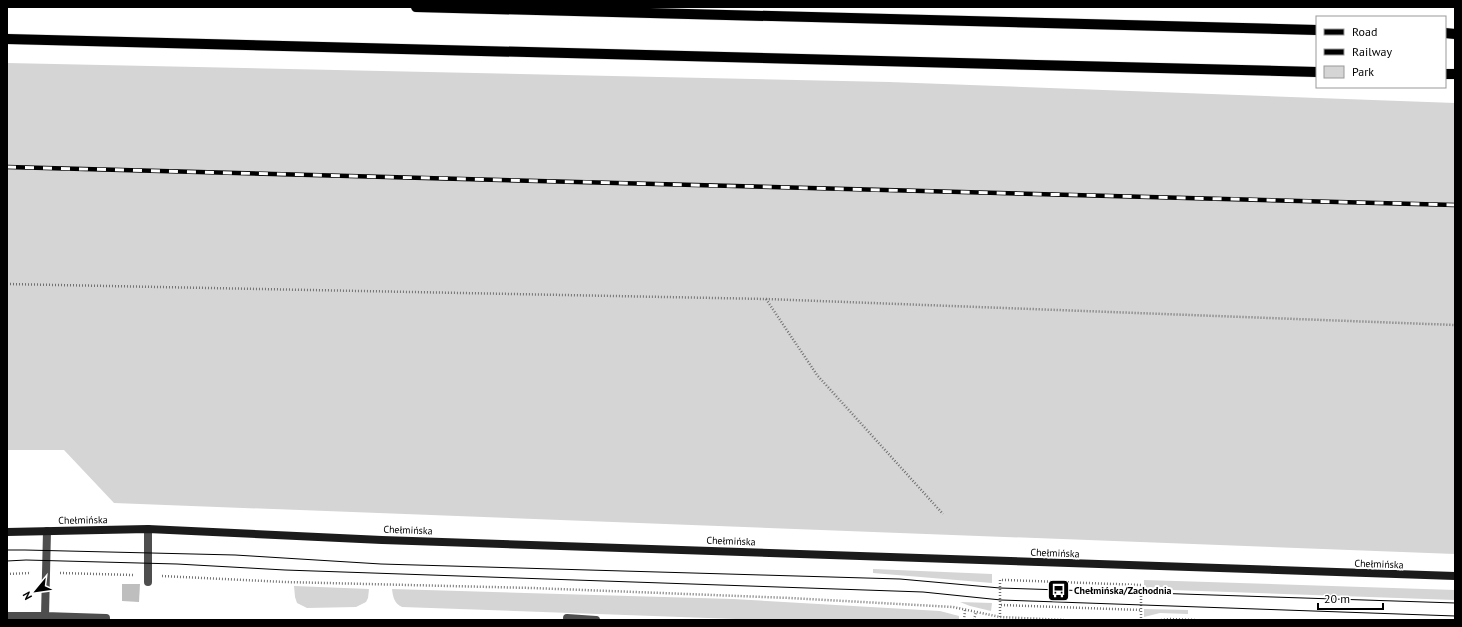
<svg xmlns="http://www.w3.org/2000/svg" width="1462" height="627" viewBox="0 0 1462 627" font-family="'PT Sans',sans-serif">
<rect width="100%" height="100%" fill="#fff"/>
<!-- green -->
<g fill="#d5d5d5">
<path d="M 7,63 L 889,82 L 1455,103 L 1455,554 L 114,503 L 64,450 L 7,450 Z"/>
<path d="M 873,569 L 992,574 L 992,583 L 873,573 Z"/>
<path d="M 1144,580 L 1455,590 L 1455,600 L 1144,589 Z"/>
<path d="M 294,586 L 369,589 L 368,598 L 366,602 L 356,607 L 307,608 L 297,603 L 295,597 Z"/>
<path d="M 392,589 L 733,599 L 940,611 L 959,616 L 959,620 L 766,620 L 402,607 C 394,603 393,597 392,589 Z"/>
<path d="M 960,602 L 992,603 L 991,611 L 970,606 Z"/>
<path d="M 1144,609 L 1188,610 L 1188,614 L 1160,613 L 1144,617 Z"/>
</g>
<!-- building -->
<path fill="#bebebe" d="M 122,584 L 140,584 L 139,602 L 122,601 Z"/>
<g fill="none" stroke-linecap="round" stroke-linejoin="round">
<defs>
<g id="primary">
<path d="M 416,7 L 1317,30"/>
<path d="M 1445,33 L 1455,34"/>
<path d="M 7,39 L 1317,72"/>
<path d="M 1445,74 L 1455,74"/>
</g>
</defs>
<!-- primary casing -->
<use href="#primary" stroke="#dbdbdb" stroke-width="11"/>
<!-- path -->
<g stroke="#707070" stroke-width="2.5" stroke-dasharray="1 2" stroke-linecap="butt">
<path d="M 7,284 L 766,299 L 1455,325"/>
<path d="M 766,299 L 817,375 L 943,514"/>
<path d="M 60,573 L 133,575"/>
<path d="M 7,574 L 31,573"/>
<path d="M 162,576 L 285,582 L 532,588 L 790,598 L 953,607 L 1000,617 L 1064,620"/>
<path d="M 1001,605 L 1141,610"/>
<path d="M 1000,617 L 1000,580 L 1006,580 L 1141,585 L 1141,620"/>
<path d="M 964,620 L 965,610"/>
<path d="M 974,620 L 976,612"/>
<path d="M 1161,620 L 1169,619 L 1196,620"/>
</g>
<!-- service -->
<g stroke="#4e4e4e" stroke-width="8">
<path d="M 47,531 L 45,616 L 106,618 L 106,620"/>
<path d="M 148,582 L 148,529"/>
<path d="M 7,616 L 45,616"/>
</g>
<!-- minor -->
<path stroke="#4e4e4e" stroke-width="8" d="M 567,618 L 596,620"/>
<!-- secondary -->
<path stroke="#1b1b1b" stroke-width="8" d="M 7,532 L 148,529 L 382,540 L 1455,576"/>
<!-- primary -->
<use href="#primary" stroke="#000" stroke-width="10"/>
<!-- tram -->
<g stroke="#000" stroke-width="1">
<path d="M 7,550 L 25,550 L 235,555 L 381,564 L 900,579 L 1000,588 L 1455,603"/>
<path d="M 7,561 L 26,560 L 177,564 L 285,570 L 923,592 L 1001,600 L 1455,616"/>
</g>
<defs>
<path id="rail" d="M 7,167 L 1455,205"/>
</defs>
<!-- rail casing -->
<use href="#rail" stroke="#000" stroke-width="4.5"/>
<!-- rail -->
<use href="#rail" stroke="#fff" stroke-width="3" stroke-dasharray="9" stroke-linecap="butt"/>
</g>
<!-- icons -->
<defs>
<symbol id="bus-square" viewBox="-11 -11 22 22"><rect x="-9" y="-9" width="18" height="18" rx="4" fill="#000" stroke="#fff"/><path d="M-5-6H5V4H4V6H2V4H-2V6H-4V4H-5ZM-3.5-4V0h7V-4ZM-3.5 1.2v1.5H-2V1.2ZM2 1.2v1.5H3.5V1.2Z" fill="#fff"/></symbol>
</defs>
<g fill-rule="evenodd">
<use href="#bus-square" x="1046" y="578" width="25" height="25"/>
</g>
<g text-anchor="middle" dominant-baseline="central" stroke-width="4" stroke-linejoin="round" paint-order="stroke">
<!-- street labels -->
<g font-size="10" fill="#000" stroke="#fff">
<text transform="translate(83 520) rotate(-1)">Chełmińska</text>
<text transform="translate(408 530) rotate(2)">Chełmińska</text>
<text transform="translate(731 541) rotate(2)">Chełmińska</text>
<text transform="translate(1055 553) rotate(2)">Chełmińska</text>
<text transform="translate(1379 564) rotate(2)">Chełmińska</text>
</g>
<!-- poi labels -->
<g font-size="10" font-weight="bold" fill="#000" stroke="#fff" text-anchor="start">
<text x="1074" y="590">Chełmińska/Zachodnia</text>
</g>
</g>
<!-- border -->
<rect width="1462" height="627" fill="none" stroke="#000000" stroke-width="16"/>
<!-- legend -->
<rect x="1316" y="16" width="130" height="72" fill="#ffffff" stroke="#999999"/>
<rect x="1324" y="29" width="20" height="6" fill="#000000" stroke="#999999"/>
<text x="1352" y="36" font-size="12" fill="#000000">Road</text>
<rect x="1324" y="49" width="20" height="6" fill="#000000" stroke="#999999"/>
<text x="1352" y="56" font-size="12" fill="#000000">Railway</text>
<rect x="1324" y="66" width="20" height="12" fill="#d5d5d5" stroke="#999999"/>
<text x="1352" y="76" font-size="12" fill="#000000">Park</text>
<!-- north arrow -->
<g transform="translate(36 591) rotate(241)" stroke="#ffffff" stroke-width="3" paint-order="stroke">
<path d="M0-3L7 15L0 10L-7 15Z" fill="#000000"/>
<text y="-6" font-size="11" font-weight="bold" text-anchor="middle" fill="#000000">N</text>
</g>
<!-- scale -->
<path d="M1318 603v6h65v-6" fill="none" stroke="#000000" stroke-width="2"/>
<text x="1324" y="603" font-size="12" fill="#000000" stroke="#ffffff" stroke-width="3" paint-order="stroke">20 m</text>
</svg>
